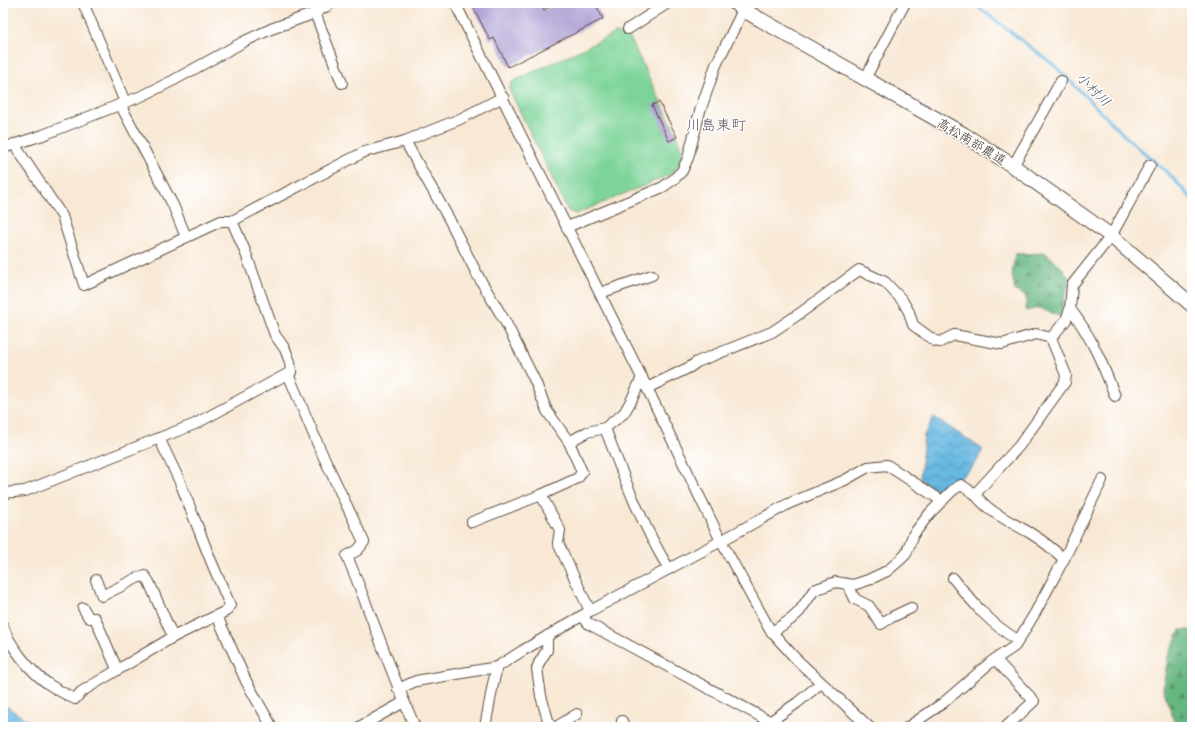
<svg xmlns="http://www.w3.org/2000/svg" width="1195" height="730" viewBox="0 0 1195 730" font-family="'Patrick Hand','Klee One',sans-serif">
<defs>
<pattern id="forest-firs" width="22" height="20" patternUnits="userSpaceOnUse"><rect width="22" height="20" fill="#66b680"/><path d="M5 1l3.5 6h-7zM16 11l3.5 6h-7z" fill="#559468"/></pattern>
<pattern id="water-waves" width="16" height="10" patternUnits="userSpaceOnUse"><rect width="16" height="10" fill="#67b8e2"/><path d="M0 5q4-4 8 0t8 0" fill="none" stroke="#5696b7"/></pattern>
</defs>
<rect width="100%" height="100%" fill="#fff"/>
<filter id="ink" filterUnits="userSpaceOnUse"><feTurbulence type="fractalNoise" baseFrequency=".025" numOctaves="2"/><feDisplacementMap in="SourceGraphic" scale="8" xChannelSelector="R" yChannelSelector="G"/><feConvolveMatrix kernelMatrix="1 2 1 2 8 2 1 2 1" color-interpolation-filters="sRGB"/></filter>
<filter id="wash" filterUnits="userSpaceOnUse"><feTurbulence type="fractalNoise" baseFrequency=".012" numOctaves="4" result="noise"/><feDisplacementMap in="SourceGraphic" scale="16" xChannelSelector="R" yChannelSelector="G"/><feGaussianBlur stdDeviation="0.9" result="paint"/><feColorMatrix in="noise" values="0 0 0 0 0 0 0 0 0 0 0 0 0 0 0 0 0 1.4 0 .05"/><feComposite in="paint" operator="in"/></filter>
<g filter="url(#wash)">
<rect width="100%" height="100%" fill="#f8e8d4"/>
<!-- forest -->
<g fill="url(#forest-firs)" stroke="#50704f">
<path d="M 1046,253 L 1063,269 L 1070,280 L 1065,295 L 1061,317 L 1039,308 L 1026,311 L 1026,296 L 1015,291 L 1012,274 L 1015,254 Z"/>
<path d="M 1180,630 L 1192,630 L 1192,727 L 1176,727 L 1163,688 L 1168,656 Z"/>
</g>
<!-- pitch -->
<path fill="#7dd498" stroke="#5c7f5b" d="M 616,33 L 629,36 L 680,142 C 684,158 682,164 669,175 L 576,214 L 568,211 L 509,89 L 512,82 Z"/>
<!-- water -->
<g fill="url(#water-waves)" stroke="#517180">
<path d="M 934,417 L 982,449 C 982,462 954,483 944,492 L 940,494 L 920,479 L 924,435 Z"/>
<path d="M 3,704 L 37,727 L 3,727 Z"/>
</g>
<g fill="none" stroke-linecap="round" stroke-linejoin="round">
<!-- stream -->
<path stroke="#67b8e2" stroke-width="3" d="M 973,3 L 1055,66 L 1126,137 L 1171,176 L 1192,199"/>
</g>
<g id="blocks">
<!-- building -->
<g fill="#aa9bd2">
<path d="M 471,3 L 541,3 L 544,10 L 557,3 L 595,3 L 603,19 L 508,67 L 494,38 L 490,40 Z"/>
<path d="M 659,102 L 677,137 L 669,141 L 652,105 Z"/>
</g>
</g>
</g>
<g filter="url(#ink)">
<use href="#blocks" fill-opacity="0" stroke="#574639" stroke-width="1"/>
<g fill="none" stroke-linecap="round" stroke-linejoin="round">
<defs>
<g id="street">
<path d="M 83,3 L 125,102"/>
<path d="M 455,3 L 647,388 L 721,541 L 770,630 L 796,659 L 869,727"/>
<path d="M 315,13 L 342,83"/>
<path d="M 628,29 L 668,3"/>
<path d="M 865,79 L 905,3"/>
<path d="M 120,104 L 173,205 L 186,237"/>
<path d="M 405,141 L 449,219 L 478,276 L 506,323 L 535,381 L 547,411 L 569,442 L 582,472 L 578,478 L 541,495 L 472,522"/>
<path d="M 14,144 L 62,216 L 84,285 L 221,221 L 232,221"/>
<path d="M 3,148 L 43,135 L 144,95 L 174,80 L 245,41 L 271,29 L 315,13 L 332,3"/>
<path d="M 1013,166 L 1061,81"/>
<path d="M 567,227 L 663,187 L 674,179 L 682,171 L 688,158 L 700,111 L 716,65 L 746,4"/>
<path d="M 600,293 L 652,275"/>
<path d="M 1070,309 C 1091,335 1103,365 1115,396"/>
<path d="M 288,374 L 319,447 L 364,542 L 358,550 L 347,556 C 371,613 390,671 415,727"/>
<path d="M 647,388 L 690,367 L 697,362 L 772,332 L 799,314 L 859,270 L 885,282 L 902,300 L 909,312 L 913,325 L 935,341 L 940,342 L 954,335 L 1002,344 L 1036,334 L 1051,338"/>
<path d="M 605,428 C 623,476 642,525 669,569"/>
<path d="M 569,442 L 587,432 L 605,428 L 624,413 L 632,399 L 642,377"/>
<path d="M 3,493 L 25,491 L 195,424 L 291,372 L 290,362 L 285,349 L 275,335 L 245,251 L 232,221 L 364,152 L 405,141 L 460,119 L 503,97"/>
<path d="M 975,494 C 989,513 1010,521 1030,533 C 1042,540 1053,549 1064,559"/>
<path d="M 541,495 L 560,530 L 558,543 L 590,611"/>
<path d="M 953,578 C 972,602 991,625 1018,640"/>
<path d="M 96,580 L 102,596 L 137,578 L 145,576 L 149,582 L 173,637"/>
<path d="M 848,585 L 855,599 L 869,606 L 881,624 L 892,617 L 911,608"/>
<path d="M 83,608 L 89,618 L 95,618 L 117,669"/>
<path d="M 217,616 L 246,681 L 272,727"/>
<path d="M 582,616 L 589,624 L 771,722"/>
<path d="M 3,626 C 9,645 31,672 47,683 C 55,689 65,694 75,699 L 81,692 L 99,681 L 173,637 L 226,611 L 230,605 L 211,561 L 180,482 L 159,438"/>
<path d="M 772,632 L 790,620 L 799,612 L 814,590 L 836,582 L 853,585 L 868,580 L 887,571 L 900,560 L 906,554 L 913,535 L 930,513 L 953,490 L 961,485 L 975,494 L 1019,446 L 1065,382 L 1066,375 L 1051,338 L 1066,320 L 1070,309 L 1072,285 L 1111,236 L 1150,165"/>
<path d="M 547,636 L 547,650 L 539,663 L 537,669 L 541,696 L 550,727"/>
<path d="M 995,659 L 1034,701 L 1006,727"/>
<path d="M 398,689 L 416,681 L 497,667 L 522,651 L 590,611 L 721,541 L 788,504 L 845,480 L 868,467 L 887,465 L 942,501"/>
<path d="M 622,721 L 624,727"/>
<path d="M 359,727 L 404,702"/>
<path d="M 485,727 L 493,684 L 497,667"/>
<path d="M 556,727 L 577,714"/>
<path d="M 762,727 L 797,703 L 821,683"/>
<path d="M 908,727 L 943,703 L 991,662 L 1015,646 L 1035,613 L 1064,559 L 1102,480"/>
</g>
<path id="secondary" d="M 735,3 L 747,12 L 963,134 L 1013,166 L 1111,236 L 1192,305"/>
</defs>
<!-- street casing -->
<use href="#street" stroke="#574639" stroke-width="12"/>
<!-- secondary casing -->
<use href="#secondary" stroke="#574639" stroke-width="16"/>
<!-- street -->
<use href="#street" stroke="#fff" stroke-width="10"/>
<!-- secondary -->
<use href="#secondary" stroke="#fff" stroke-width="14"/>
</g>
</g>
<g text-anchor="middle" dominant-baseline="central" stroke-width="3" stroke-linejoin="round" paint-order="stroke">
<!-- street labels -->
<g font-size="13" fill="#3b2a1e" stroke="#fff">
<text transform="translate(972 141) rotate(31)">高松南部農道</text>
</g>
<!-- water labels -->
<g font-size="14" font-style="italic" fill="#4a5c63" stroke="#fff">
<text transform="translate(1094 89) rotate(45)">小村川</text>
</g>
<!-- quarter labels -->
<g font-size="15" fill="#62525d" stroke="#fff">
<text x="716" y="124">川島東町</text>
</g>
</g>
<!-- margin -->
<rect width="1195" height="730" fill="none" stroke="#fff" stroke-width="16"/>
</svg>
